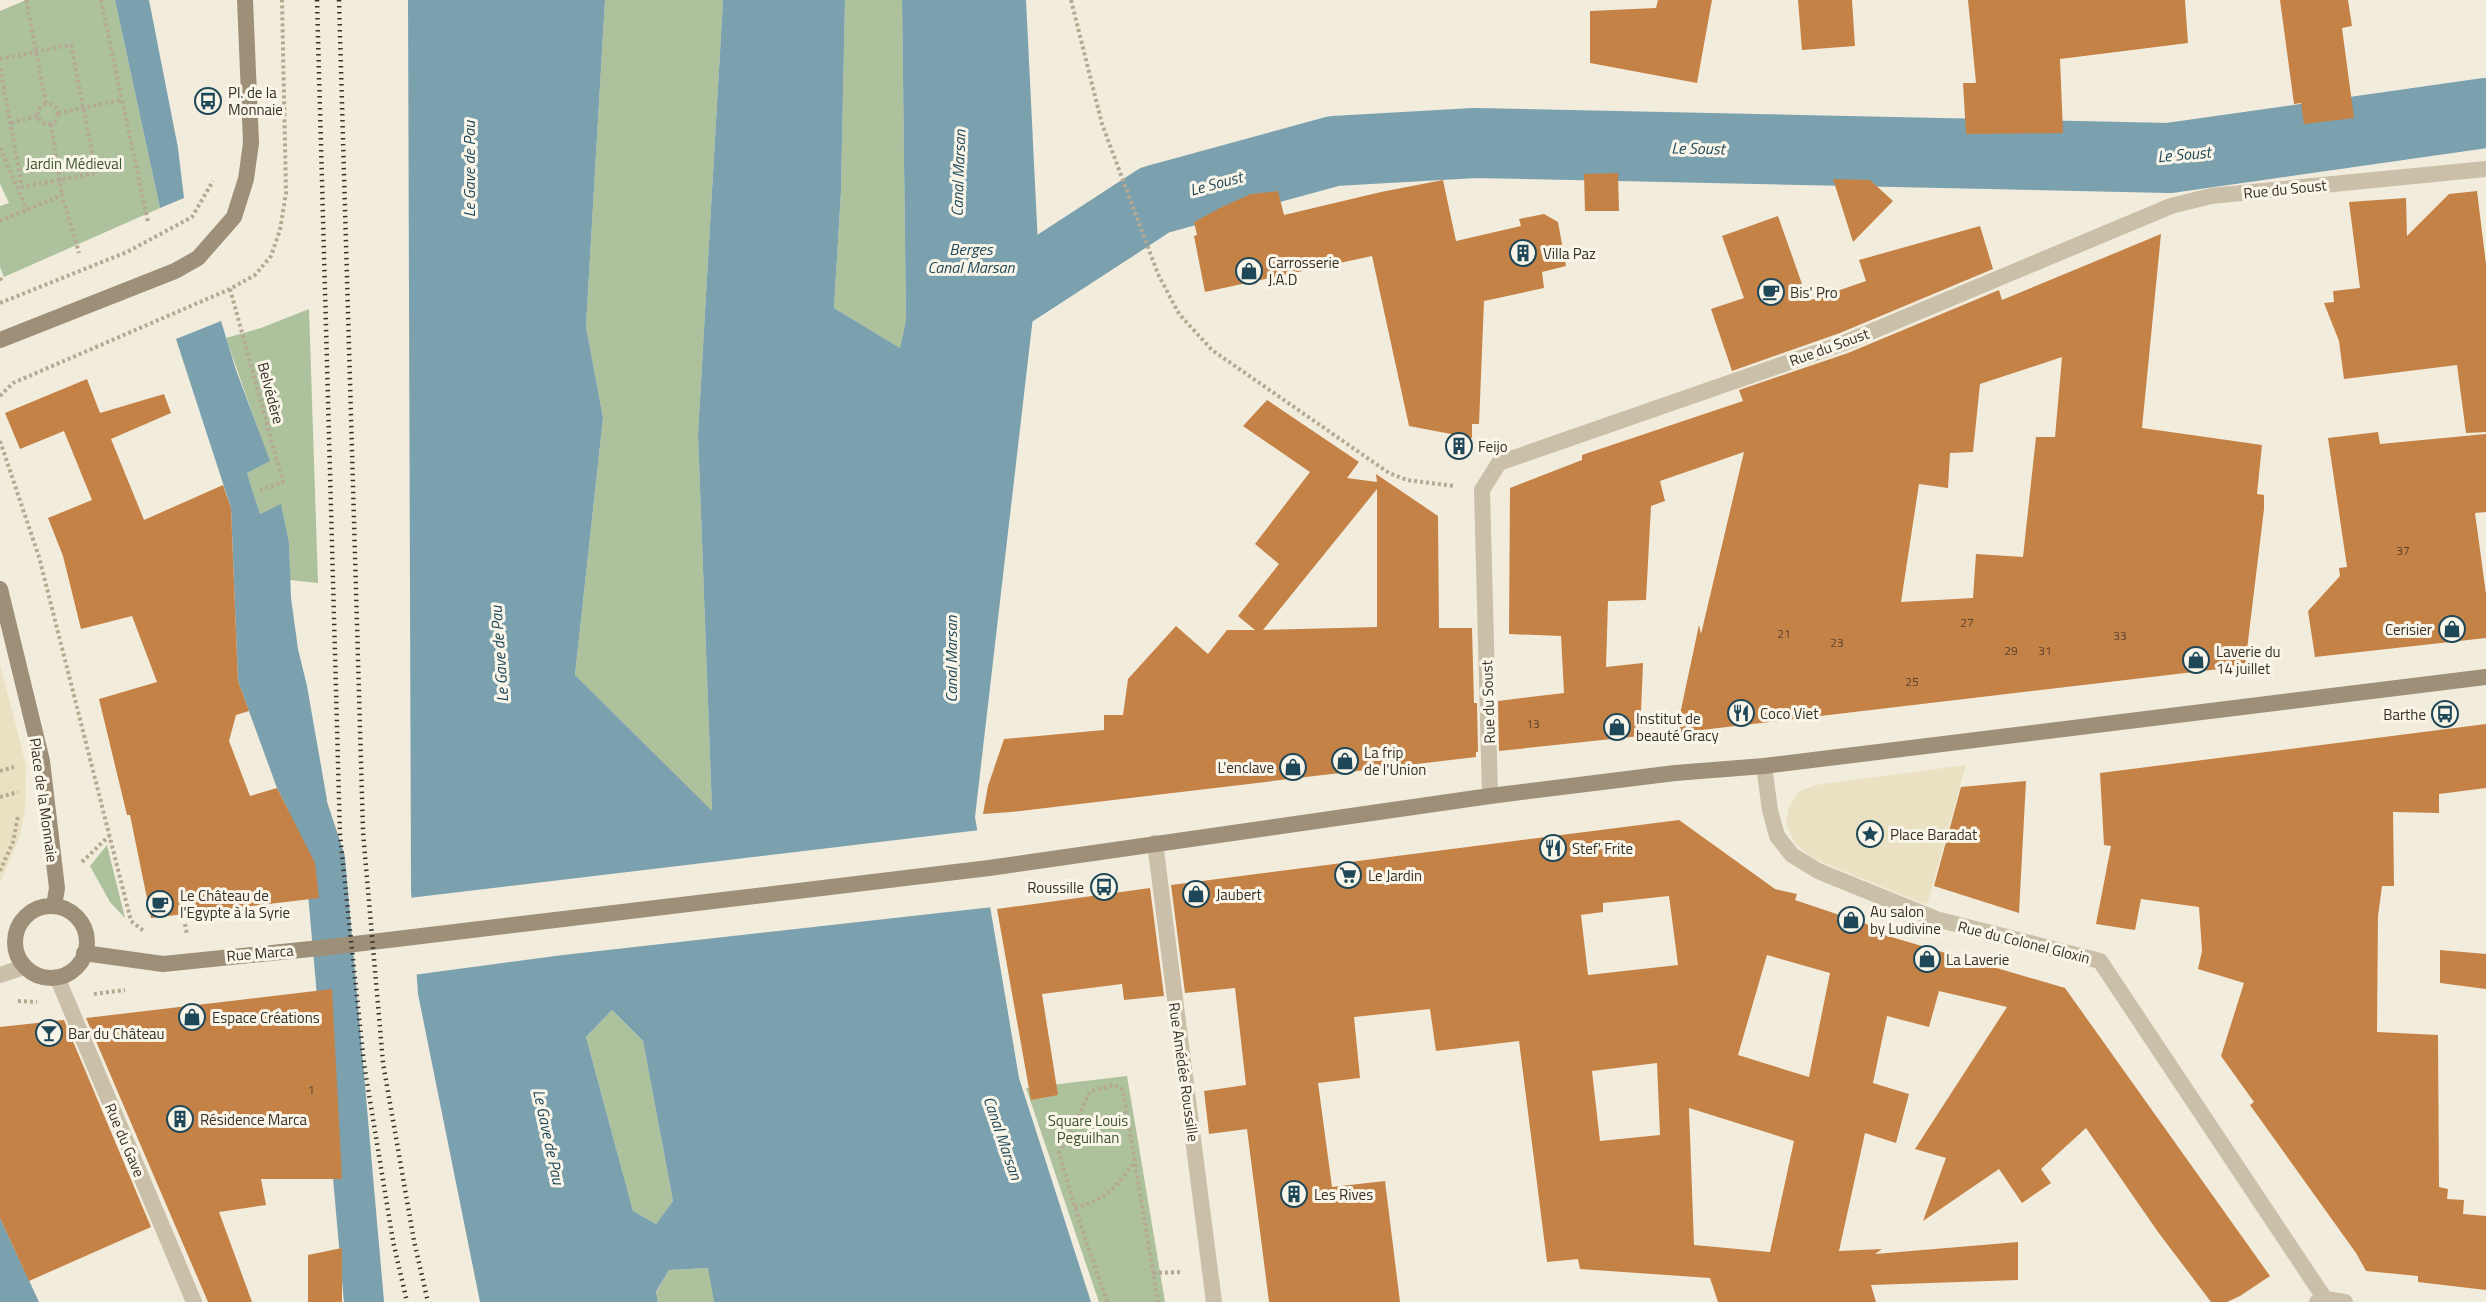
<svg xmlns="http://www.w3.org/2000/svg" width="2486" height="1302" viewBox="0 0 2486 1302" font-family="'Titillium Web',sans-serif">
<rect width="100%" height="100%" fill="#f2ecdc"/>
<!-- green -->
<g fill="#acc19c">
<path d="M 26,0 L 115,0 L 160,208 L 4,277 L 0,267 L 0,206 L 9,203 L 0,184 L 0,11 Z"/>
<path d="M 605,0 L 723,0 L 698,434 L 712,812 L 575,675 L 603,418 L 586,326 Z"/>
<path d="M 845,0 L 902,0 L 906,320 L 900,348 L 834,308 L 841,191 Z"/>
<path d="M 309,309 L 318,583 L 290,580 L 289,542 L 281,505 L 260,514 L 247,473 L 269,461 L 226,338 L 261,328 Z"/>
<path d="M 107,845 L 125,918 L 110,902 L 90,866 Z"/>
<path d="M 612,1010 L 643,1041 L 673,1201 L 656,1224 L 633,1211 L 586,1037 Z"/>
<path d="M 1127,1076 L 1165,1302 L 1099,1302 L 1026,1088 Z"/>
<path d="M 709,1268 L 714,1302 L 658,1302 L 656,1293 L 669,1270 Z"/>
</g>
<!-- plaza -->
<g fill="#eae1c3">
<path d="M 0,664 L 26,765 L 25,810 L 20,836 L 0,883 Z"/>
<path d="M 1966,765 L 1927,905 L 1814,859 L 1795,843 L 1786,824 L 1789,807 L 1800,791 L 1816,785 Z"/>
</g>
<!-- water -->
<g fill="#7ba1af" fill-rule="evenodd">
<path d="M 115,0 L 149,0 L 178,148 L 184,198 L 160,208 Z"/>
<path d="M 408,0 L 605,0 L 586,326 L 603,418 L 575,675 L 712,811 L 698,434 L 723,0 L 845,0 L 841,191 L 834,308 L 900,348 L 906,320 L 902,0 L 1026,0 L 1039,265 L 975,817 L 1019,1078 L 1091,1302 L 714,1302 L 708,1268 L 669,1270 L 656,1292 L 658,1302 L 480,1302 L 418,994 L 411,891 ZM 612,1010 L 643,1041 L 673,1201 L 656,1224 L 633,1211 L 586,1037 Z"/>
<path d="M 221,321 L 236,370 L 270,461 L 247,473 L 260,514 L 281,504 L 289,542 L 291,598 L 298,649 L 307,686 L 327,800 L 327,812 L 337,854 L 315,863 L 277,788 L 238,681 L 231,508 L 176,339 Z"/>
<path d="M 0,1218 L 39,1302 L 0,1302 Z"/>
</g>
<!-- pier -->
<path fill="#f2ecdc" d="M 980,830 L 993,907 L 563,955 L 413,975 L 409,898 Z"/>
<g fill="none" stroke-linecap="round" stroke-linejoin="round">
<!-- canal -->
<path stroke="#7ba1af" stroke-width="40" d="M 308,808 L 325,859 L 364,1302"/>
<!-- river -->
<path stroke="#7ba1af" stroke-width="70" d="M 957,329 L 1155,200 L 1334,151 L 1475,143 L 2169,158 L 2486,113"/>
</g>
<!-- building -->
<g fill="#c58247" fill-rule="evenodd">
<path d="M 1658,0 L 1712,0 L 1697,83 L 1590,63 L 1590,11 L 1656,8 Z"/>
<path d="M 1798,0 L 1852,0 L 1855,46 L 1802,50 Z"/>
<path d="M 1968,0 L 2185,0 L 2188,43 L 2060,59 L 2063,133 L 1966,134 L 1963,83 L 1976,83 Z"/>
<path d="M 2280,0 L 2348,0 L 2352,26 L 2342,28 L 2354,118 L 2304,124 L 2301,103 L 2294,104 Z"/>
<path d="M 1618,173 L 1619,211 L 1585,211 L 1584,174 Z"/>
<path d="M 1833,179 L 1870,180 L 1893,201 L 1853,242 Z"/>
<path d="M 1443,180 L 1456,241 L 1521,226 L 1519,219 L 1544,214 L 1558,222 L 1566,266 L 1542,272 L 1544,288 L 1484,301 L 1479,424 L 1472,424 L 1472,438 L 1409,426 L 1372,256 L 1205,292 L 1194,236 L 1197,235 L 1194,222 L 1222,207 L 1251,194 L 1278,191 L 1284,215 L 1381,192 Z"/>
<path d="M 2477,191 L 2486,264 L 2486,432 L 2466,433 L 2457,365 L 2344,379 L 2339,341 L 2324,303 L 2334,302 L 2333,291 L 2360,288 L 2349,202 L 2406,198 L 2407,236 L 2449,194 Z"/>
<path d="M 1778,216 L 1808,301 L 1866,281 L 1859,260 L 1980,226 L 1993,269 L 1840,333 L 1732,371 L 1711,309 L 1744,298 L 1722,236 Z"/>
<path d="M 2161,234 L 2142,428 L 2262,445 L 2257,494 L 2264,495 L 2264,509 L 2245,666 L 1676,733 L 1699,625 L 1701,634 L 1744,452 L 1660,481 L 1665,501 L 1651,506 L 1646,600 L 1608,601 L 1606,667 L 1643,663 L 1640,736 L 1499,751 L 1498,701 L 1564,693 L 1561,636 L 1509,634 L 1510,488 L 1582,460 L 1582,455 L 1743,401 L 1739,390 L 1848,353 L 1999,290 L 2002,300 ZM 2062,357 L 2055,437 L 2036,437 L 2023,557 L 1976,554 L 1973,598 L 1901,602 L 1919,484 L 1948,488 L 1950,453 L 1973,452 L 1980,384 Z"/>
<path d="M 87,379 L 100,413 L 164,394 L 171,413 L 111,439 L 144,520 L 223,485 L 231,508 L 238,681 L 249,711 L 236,715 L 229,741 L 250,796 L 277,788 L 315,863 L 319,898 L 151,918 L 130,815 L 127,815 L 99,699 L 157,682 L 132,616 L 81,629 L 63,556 L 48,518 L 92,500 L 64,431 L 20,449 L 5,413 Z"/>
<path d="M 1267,400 L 1359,462 L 1347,478 L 1377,482 L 1376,474 L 1438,516 L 1439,628 L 1472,628 L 1474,703 L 1477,703 L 1478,752 L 1476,752 L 1476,757 L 1011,812 L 983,814 L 988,786 L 1004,739 L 1104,730 L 1104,715 L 1123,715 L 1128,679 L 1176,626 L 1208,654 L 1227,630 L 1255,630 L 1238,616 L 1279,564 L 1255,544 L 1310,472 L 1243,426 ZM 1377,489 L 1377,627 L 1263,630 Z"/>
<path d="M 2378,432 L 2380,444 L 2486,434 L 2486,512 L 2475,513 L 2486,594 L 2486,638 L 2315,657 L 2308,611 L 2340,576 L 2339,568 L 2347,567 L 2328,438 Z"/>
<path d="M 2486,724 L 2486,788 L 2439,794 L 2439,813 L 2393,812 L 2394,886 L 2382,886 L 2378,916 L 2377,1032 L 2438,1035 L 2439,1187 L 2448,1189 L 2447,1199 L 2464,1200 L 2463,1214 L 2486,1216 L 2486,1290 L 2418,1282 L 2418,1276 L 2366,1271 L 2356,1253 L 2250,1105 L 2254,1102 L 2221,1056 L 2244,983 L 2198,969 L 2202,951 L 2199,907 L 2141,899 L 2135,930 L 2096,924 L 2111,846 L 2104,845 L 2100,773 Z"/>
<path d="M 2026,781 L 2019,913 L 1934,886 L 1961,787 Z"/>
<path d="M 1679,820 L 1775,889 L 1797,894 L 1795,900 L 1872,926 L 1871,931 L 2065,988 L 2270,1276 L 2240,1296 L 2227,1302 L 2211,1302 L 2158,1232 L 2086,1128 L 2041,1169 L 2051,1183 L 2022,1203 L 1999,1169 L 1923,1221 L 1946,1158 L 1915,1149 L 2007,1007 L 1939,991 L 1929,1027 L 1887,1016 L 1873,1083 L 1909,1094 L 1896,1143 L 1865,1133 L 1839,1251 L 1882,1249 L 1875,1254 L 2018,1242 L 2018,1280 L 1871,1285 L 1876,1302 L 1718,1302 L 1710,1278 L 1580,1269 L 1578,1259 L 1547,1262 L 1519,1041 L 1436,1051 L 1430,1009 L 1354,1017 L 1360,1078 L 1318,1083 L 1332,1187 L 1385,1181 L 1400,1302 L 1269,1302 L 1247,1129 L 1209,1134 L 1204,1091 L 1246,1085 L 1235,988 L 1185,993 L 1171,885 ZM 1669,896 L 1678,965 L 1588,975 L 1581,915 L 1603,912 L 1603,903 ZM 1767,955 L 1830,973 L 1809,1077 L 1738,1055 ZM 1657,1063 L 1660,1135 L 1600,1141 L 1592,1071 ZM 1689,1108 L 1794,1141 L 1770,1252 L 1694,1245 Z"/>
<path d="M 1150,888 L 1164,996 L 1124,1000 L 1122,984 L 1042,994 L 1058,1095 L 1031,1100 L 997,909 Z"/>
<path d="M 2440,950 L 2486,954 L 2486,989 L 2440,983 Z"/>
<path d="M 332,989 L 342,1179 L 261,1179 L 266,1205 L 219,1212 L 252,1302 L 208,1302 L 86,1018 Z"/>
<path d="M 64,1020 L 151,1227 L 29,1281 L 0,1218 L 0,1027 Z"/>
<path d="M 342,1248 L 342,1302 L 308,1302 L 308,1255 Z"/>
</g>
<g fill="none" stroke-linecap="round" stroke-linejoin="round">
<!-- path -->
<g stroke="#b6a992" stroke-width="4" stroke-dasharray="3 3" stroke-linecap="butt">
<path d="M 26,0 L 46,103"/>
<path d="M 101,0 L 122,100"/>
<path d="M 1071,0 L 1102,124 L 1158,274 L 1179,314 L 1212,350 L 1389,473 L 1407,480 L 1454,486"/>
<path d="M 0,59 L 71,45 L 96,173 L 22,187 L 0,68"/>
<circle cx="48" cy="114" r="10"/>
<path d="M 58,113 L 122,100 L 148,222"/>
<path d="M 11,123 L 38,116"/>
<path d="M 51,124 L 62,195"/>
<path d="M 0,148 L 27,210"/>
<path d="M 0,221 L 62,195 L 79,253"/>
<path d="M 0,278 L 3,283"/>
<path d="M 230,289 L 283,482 L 260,490"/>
<path d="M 0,303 L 127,252 L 192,217 L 213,181"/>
<path d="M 0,396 L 13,383 L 230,289 L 255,275 L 271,256 L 280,230 L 286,193 L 282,0"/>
<path d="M 0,441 L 39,557 L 131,921 L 145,932"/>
<path d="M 0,771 L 14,767"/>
<path d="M 0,797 L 18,792"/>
<path d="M 82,862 L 109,836"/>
<path d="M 0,871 L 13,842 L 18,816"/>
<path d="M 185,924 L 187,935"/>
<path d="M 94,994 L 125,990"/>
<path d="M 18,1001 L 37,1002"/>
<path d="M 1075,1208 C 1108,1198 1113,1190 1134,1163"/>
<path d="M 1153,1273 L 1182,1272"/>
<path d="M 1107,1302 L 1075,1208 L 1059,1152 L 1075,1124 L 1090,1091 L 1115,1085 L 1123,1090 L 1158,1302"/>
</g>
<!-- minor -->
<g stroke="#cabfa8" stroke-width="16">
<path d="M 1764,766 L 1770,810 L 1777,836 L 1792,855 L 1818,871 L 1936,919 L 2100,961 L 2327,1302"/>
<path d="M 1490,796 L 1482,490 L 1499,463 L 1844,343 L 2171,206 L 2211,196 L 2486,169"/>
<path d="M 1155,843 L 1214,1302"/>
<path d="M 57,977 L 194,1302"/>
<path d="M 2317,1302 L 2325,1299 L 2345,1302"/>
</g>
<!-- tertiary -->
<path stroke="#cabfa8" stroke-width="16" d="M 0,975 L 24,967"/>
<!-- secondary -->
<g stroke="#9e8f79" stroke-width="16">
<path d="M 0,340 L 175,271 L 198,258 L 234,217 L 246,179 L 251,143 L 245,0"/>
<path d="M 0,589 L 42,761 L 57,888 L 54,906"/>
<circle cx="51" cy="942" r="36"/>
<path d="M 84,953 L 163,964 L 330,947 L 989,868 L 1490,796 L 1675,773 L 1764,766 L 2486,677"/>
</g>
<!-- rail -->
<g stroke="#373028" stroke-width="4.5" stroke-dasharray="1.5 4.5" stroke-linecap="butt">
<path d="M 317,0 L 340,835 L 364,1064 L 393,1241 L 407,1302"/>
<path d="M 339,0 L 363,832 L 383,1063 L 414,1241 L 428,1302"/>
</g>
</g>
<!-- icons -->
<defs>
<symbol id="bus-ring" viewBox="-11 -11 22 22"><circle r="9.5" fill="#f9f5e8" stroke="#1e4758" stroke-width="1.5"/><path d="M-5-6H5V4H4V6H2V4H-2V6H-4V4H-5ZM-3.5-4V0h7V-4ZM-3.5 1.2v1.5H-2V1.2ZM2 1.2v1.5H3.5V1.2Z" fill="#1e4758"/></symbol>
<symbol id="building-ring" viewBox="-11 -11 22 22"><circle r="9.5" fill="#f9f5e8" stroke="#1e4758" stroke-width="1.5"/><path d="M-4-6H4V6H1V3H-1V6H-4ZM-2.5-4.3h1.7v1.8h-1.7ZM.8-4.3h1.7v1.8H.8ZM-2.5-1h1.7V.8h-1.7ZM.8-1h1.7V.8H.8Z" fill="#1e4758"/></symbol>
<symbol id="shop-ring" viewBox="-11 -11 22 22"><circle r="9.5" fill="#f9f5e8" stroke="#1e4758" stroke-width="1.5"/><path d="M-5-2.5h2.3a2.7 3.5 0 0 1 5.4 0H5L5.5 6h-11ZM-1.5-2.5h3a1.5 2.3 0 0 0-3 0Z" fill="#1e4758"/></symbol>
<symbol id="cafe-ring" viewBox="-11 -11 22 22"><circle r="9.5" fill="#f9f5e8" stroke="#1e4758" stroke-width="1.5"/><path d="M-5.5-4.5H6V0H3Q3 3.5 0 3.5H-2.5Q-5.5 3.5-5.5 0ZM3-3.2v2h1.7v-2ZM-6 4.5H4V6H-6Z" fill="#1e4758"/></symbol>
<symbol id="restaurant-ring" viewBox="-11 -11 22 22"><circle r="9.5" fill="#f9f5e8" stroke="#1e4758" stroke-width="1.5"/><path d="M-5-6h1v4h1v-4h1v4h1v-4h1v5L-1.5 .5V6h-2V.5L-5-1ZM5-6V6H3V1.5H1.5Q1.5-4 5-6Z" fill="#1e4758"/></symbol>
<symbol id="sight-ring" viewBox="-11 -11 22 22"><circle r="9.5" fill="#f9f5e8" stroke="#1e4758" stroke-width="1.5"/><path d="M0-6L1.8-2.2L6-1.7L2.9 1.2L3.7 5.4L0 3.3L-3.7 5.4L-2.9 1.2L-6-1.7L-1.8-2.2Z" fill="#1e4758"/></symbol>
<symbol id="supermarket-ring" viewBox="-11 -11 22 22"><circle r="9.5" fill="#f9f5e8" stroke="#1e4758" stroke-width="1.5"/><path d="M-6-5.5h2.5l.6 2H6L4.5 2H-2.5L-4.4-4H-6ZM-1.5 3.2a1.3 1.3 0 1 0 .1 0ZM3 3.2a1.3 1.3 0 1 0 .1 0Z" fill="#1e4758"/></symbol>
<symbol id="bar-ring" viewBox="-11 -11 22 22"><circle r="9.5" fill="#f9f5e8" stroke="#1e4758" stroke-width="1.5"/><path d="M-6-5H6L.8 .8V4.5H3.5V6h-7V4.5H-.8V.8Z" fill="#1e4758"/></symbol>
</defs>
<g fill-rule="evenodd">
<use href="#bus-ring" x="193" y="86" width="30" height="30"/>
<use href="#building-ring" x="1508" y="238" width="30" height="30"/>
<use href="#shop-ring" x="1234" y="256" width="30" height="30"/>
<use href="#cafe-ring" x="1756" y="277" width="30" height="30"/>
<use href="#building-ring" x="1444" y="431" width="30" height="30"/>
<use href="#shop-ring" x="2437" y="614" width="30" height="30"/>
<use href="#shop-ring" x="2181" y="645" width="30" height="30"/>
<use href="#restaurant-ring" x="1726" y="698" width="30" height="30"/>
<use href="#bus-ring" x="2430" y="699" width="30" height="30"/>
<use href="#shop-ring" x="1602" y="712" width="30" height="30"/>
<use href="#shop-ring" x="1330" y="746" width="30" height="30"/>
<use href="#shop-ring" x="1278" y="752" width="30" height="30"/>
<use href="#sight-ring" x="1855" y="819" width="30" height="30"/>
<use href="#restaurant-ring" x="1538" y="833" width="30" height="30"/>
<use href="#supermarket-ring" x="1333" y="860" width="30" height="30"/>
<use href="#bus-ring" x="1089" y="872" width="30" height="30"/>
<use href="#shop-ring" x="1181" y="879" width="30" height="30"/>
<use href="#cafe-ring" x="145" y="889" width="30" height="30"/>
<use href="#shop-ring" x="1836" y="905" width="30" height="30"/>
<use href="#shop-ring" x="1912" y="944" width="30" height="30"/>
<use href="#shop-ring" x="177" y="1002" width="30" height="30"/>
<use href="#bar-ring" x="34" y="1018" width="30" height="30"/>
<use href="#building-ring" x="165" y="1104" width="30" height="30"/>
<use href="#building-ring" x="1279" y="1179" width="30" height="30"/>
</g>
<g text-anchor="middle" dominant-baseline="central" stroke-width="6" stroke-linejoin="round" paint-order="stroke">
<!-- number labels -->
<g font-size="12" fill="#5a4430">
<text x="2403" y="550">37</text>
<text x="1967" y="622">27</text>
<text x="1784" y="633">21</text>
<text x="2120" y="635">33</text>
<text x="1837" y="642">23</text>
<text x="2011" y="650">29</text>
<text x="2045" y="650">31</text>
<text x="1912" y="681">25</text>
<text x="1533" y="723">13</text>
<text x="311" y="1089">1</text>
</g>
<!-- poi labels -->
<g font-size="15" fill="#373028" stroke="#f9f5e8" text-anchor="start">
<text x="228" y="92">Pl. de la<tspan x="228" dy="17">Monnaie</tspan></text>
<text x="1543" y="253">Villa Paz</text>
<text x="1268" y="262">Carrosserie<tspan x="1268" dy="17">J.A.D</tspan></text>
<text x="1790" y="292">Bis' Pro</text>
<text x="1478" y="446">Feijo</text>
<text x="2432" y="629" text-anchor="end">Cerisier</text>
<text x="2216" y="651">Laverie du<tspan x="2216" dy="17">14 juillet</tspan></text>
<text x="1760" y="713">Coco Viet</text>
<text x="2426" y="714" text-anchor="end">Barthe</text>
<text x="1636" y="718">Institut de<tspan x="1636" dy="17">beauté Gracy</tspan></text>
<text x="1364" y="752">La frip<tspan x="1364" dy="17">de l'Union</tspan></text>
<text x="1274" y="767" text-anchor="end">L'enclave</text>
<text x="1890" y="834">Place Baradat</text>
<text x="1572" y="848">Stef' Frite</text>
<text x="1368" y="875">Le Jardin</text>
<text x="1084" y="887" text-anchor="end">Roussille</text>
<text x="1216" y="894">Jaubert</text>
<text x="180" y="895">Le Château de<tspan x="180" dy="17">l'Egypte à la Syrie</tspan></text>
<text x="1870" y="911">Au salon<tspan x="1870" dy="17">by Ludivine</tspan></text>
<text x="1946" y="959">La Laverie</text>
<text x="212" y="1017">Espace Créations</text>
<text x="68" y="1033">Bar du Château</text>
<text x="200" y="1119">Résidence Marca</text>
<text x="1314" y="1194">Les Rives</text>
</g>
<!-- park labels -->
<g font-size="15" fill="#3d552c" stroke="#f9f5e8">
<text x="74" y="163">Jardin Médieval</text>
<text x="1088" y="1120">Square Louis<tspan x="1088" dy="17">Peguilhan</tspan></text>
</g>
<!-- street labels -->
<g font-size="15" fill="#373028" stroke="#f9f5e8">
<text transform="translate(2285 189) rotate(-6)">Rue du Soust</text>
<text transform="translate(1829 347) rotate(-20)">Rue du Soust</text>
<text transform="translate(271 393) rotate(75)">Belvédère</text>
<text transform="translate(1488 702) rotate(-92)">Rue du Soust</text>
<text transform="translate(44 800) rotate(82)">Place de la Monnaie</text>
<text transform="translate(2024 942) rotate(14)">Rue du Colonel Gloxin</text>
<text transform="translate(260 953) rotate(-5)">Rue Marca</text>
<text transform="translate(1184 1072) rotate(82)">Rue Amédée Roussille</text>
<text transform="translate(125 1140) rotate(67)">Rue du Gave</text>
</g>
<!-- water labels -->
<g font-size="16" font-style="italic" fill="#1e4758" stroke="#f9f5e8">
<text transform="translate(1698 148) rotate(1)">Le Soust</text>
<text transform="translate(2184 154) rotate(-5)">Le Soust</text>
<text transform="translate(469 169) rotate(-90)">Le Gave de Pau</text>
<text transform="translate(958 173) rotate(-88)">Canal Marsan</text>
<text transform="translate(1216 183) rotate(-15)">Le Soust</text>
<text x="971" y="249">Berges<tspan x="971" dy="18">Canal Marsan</tspan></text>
<text transform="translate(499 654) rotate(-94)">Le Gave de Pau</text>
<text transform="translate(951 659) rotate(-90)">Canal Marsan</text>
<text transform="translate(549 1137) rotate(78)">Le Gave de Pau</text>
<text transform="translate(1003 1138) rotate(71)">Canal Marsan</text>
</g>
</g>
</svg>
